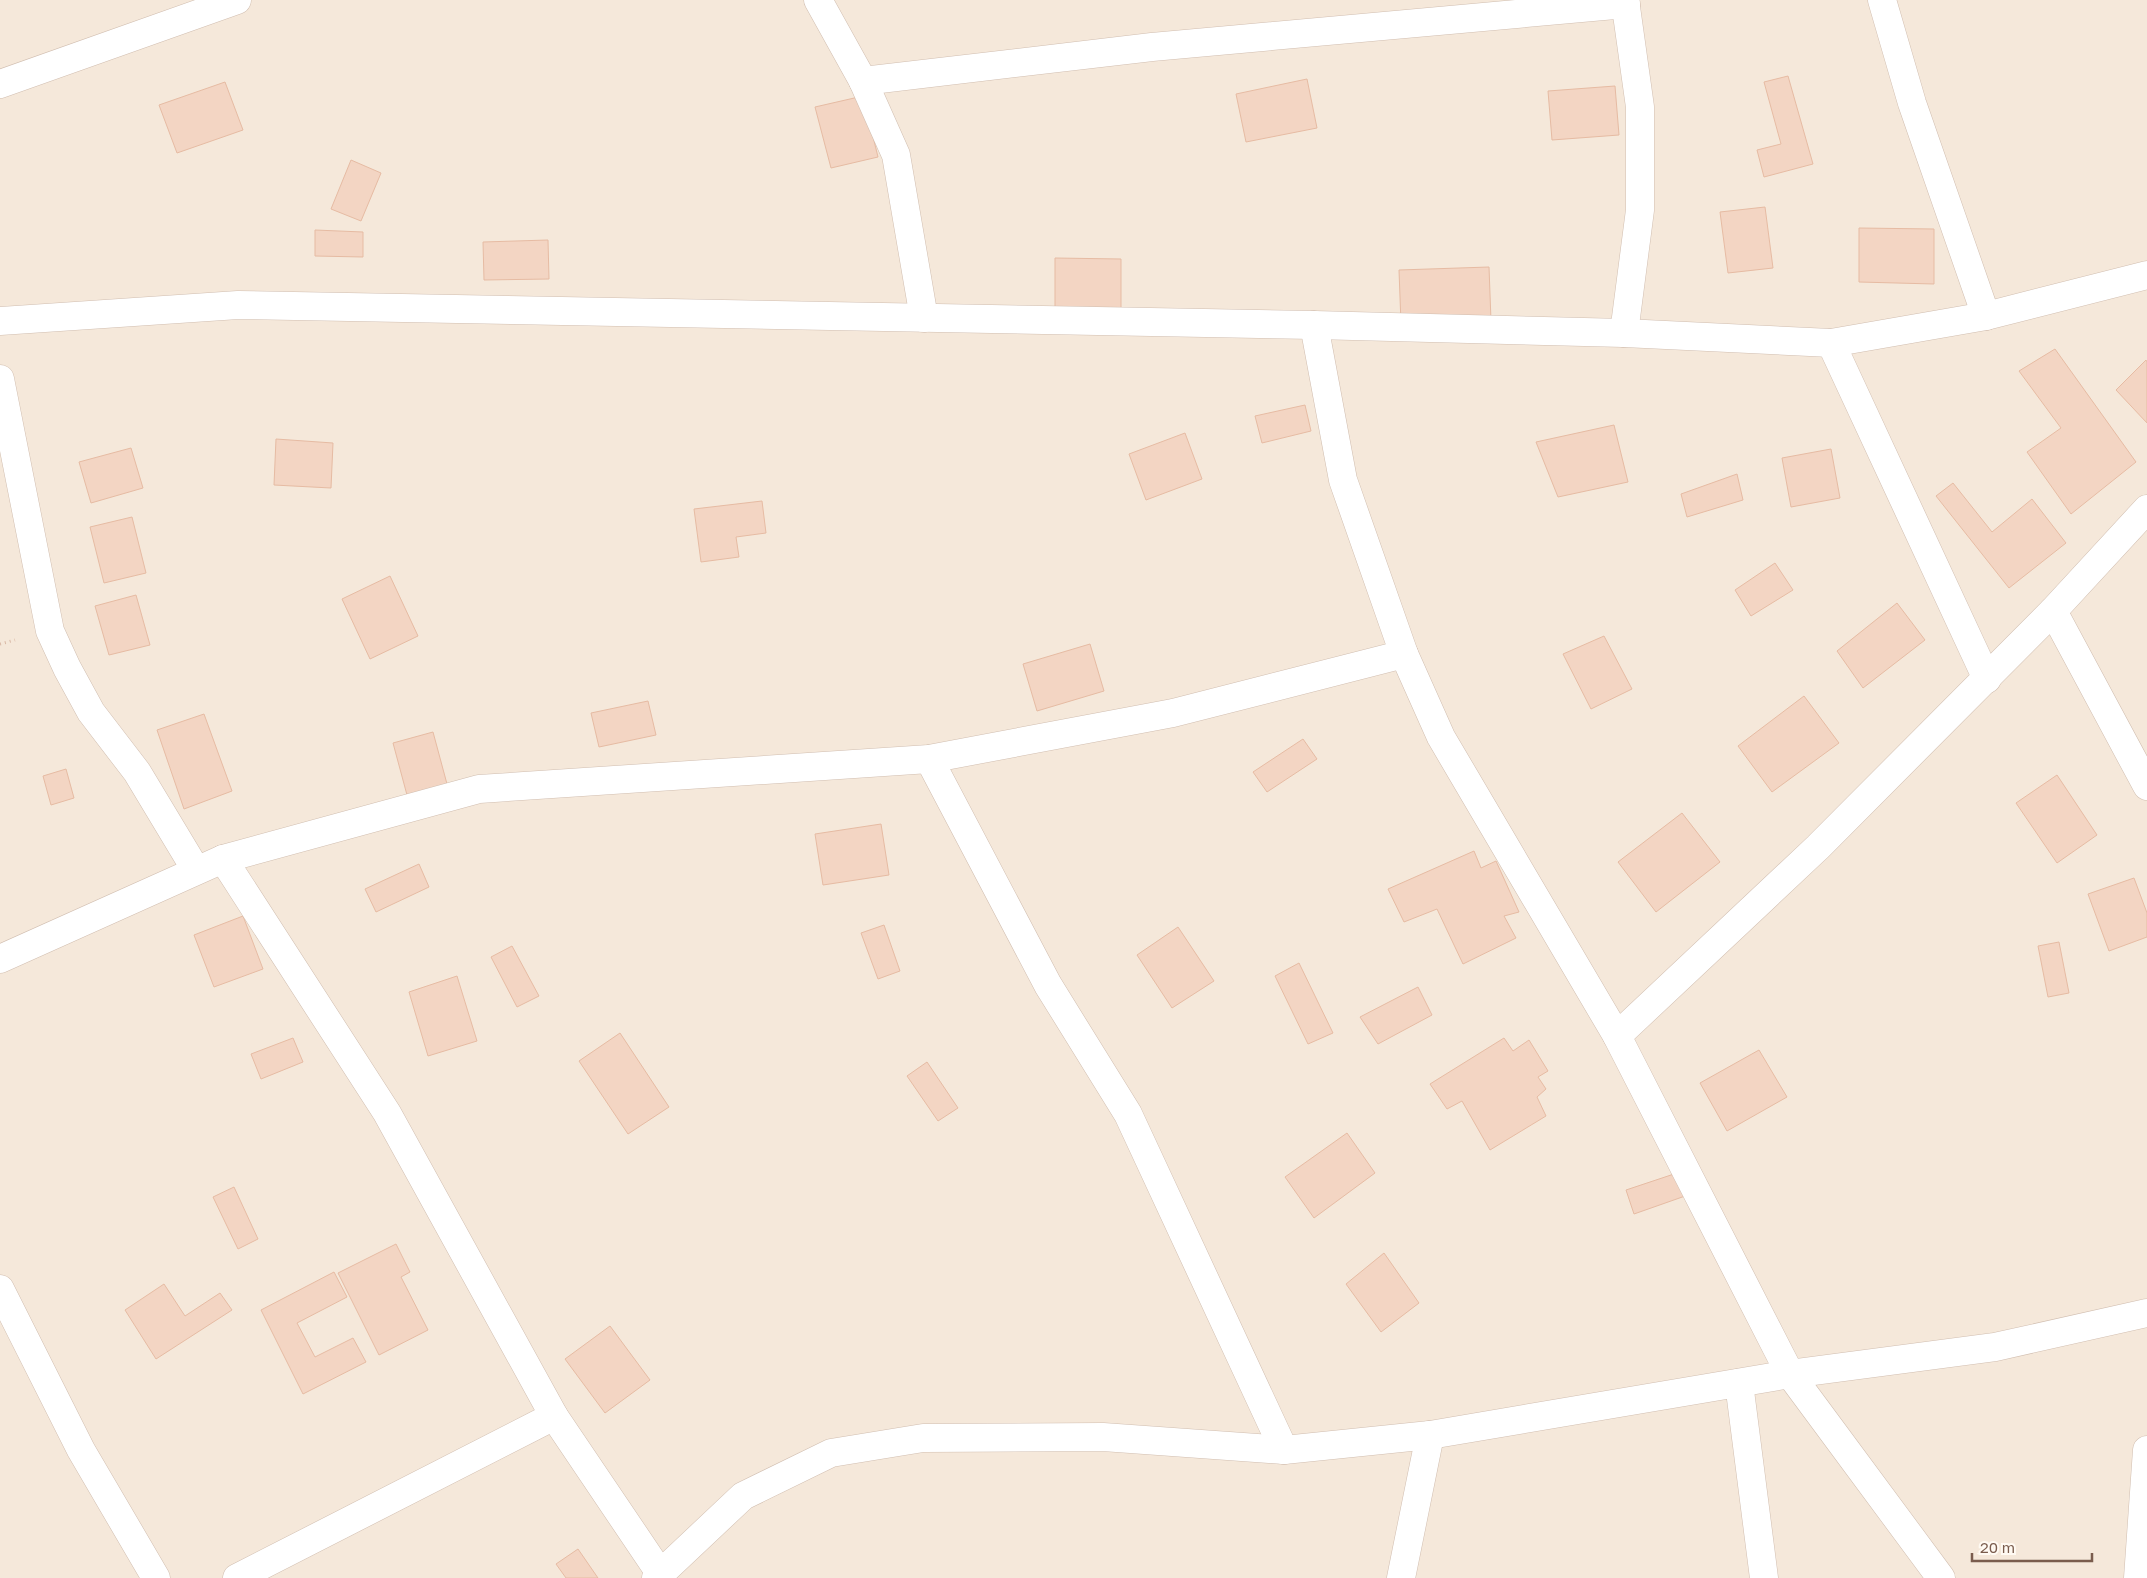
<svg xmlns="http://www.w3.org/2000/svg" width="2147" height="1578" viewBox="0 0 2147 1578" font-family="'Golos Text',sans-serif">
<rect width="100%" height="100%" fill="#fdf6ec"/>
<!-- residential -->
<rect fill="#f5e8da" x="0" y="0" width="2147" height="1578"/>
<!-- building -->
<g fill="#f3d5c3" stroke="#e6bba3">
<path d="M 1788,76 L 1813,164 L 1764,177 L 1757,150 L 1781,144 L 1764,82 Z"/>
<path d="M 1307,79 L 1317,128 L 1246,142 L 1236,94 Z"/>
<path d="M 225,82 L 243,130 L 177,153 L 159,105 Z"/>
<path d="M 1615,86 L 1619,135 L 1552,140 L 1548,91 Z"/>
<path d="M 863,96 L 878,157 L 831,168 L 815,107 Z"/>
<path d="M 351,160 L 381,173 L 361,221 L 331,209 Z"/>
<path d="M 1765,207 L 1773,268 L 1728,273 L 1720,212 Z"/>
<path d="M 1859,228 L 1934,229 L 1934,284 L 1859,282 Z"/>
<path d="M 315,230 L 363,232 L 363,257 L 315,256 Z"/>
<path d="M 548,240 L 549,279 L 484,280 L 483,242 Z"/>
<path d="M 1055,258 L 1121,259 L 1121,313 L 1055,312 Z"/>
<path d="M 1489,267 L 1491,321 L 1401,324 L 1399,270 Z"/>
<path d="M 2055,349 L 2136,462 L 2071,514 L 2027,452 L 2061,428 L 2019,371 Z"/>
<path d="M 2146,360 L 2147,362 L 2147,423 L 2116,390 Z"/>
<path d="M 1305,405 L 1311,431 L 1262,443 L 1255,416 Z"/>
<path d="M 1614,425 L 1628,482 L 1558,497 L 1536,442 Z"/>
<path d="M 1185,433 L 1202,479 L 1146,500 L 1129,454 Z"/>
<path d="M 276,439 L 333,443 L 331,488 L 274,485 Z"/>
<path d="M 131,448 L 143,488 L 91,503 L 79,462 Z"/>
<path d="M 1831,449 L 1840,498 L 1791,507 L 1782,458 Z"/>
<path d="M 1737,474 L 1743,500 L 1687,517 L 1681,494 Z"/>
<path d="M 1953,483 L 1992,532 L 2032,499 L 2066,543 L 2009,588 L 1936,496 Z"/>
<path d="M 762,501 L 766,533 L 736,537 L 739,557 L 701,562 L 694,509 Z"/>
<path d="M 132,517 L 146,573 L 104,583 L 90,527 Z"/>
<path d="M 1775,563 L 1793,590 L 1751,616 L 1735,590 Z"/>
<path d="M 390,576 L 418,636 L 370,659 L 342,599 Z"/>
<path d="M 136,595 L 150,645 L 109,655 L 95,606 Z"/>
<path d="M 1897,603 L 1925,640 L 1863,688 L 1837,651 Z"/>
<path d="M 1604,636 L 1632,689 L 1591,709 L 1563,654 Z"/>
<path d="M 1090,644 L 1104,691 L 1037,711 L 1023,664 Z"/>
<path d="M 1804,696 L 1839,743 L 1772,792 L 1738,746 Z"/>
<path d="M 648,701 L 656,735 L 599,747 L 591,713 Z"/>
<path d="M 204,714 L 232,791 L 184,809 L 157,730 Z"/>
<path d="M 433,732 L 447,784 L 407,795 L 393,743 Z"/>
<path d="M 1303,739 L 1317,759 L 1267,792 L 1253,772 Z"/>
<path d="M 66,769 L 74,798 L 51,805 L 43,776 Z"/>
<path d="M 2057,775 L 2097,835 L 2057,863 L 2016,803 Z"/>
<path d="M 1682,813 L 1720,862 L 1656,912 L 1618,862 Z"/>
<path d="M 881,824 L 889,875 L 823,885 L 815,834 Z"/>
<path d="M 1474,851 L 1481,868 L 1496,861 L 1519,912 L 1504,916 L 1516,938 L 1463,964 L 1437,909 L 1404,922 L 1388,889 Z"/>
<path d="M 419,864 L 429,887 L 376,912 L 365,889 Z"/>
<path d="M 2134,878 L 2147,913 L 2147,937 L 2109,951 L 2088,894 Z"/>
<path d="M 243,916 L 263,969 L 214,987 L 194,935 Z"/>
<path d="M 884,925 L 900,971 L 878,979 L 861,933 Z"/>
<path d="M 1178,927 L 1214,981 L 1172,1008 L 1137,955 Z"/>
<path d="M 2059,942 L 2069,993 L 2048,997 L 2038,946 Z"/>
<path d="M 512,946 L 539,996 L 517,1007 L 491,957 Z"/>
<path d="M 1299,963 L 1333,1033 L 1308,1044 L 1275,976 Z"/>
<path d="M 457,976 L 477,1041 L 428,1056 L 409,992 Z"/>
<path d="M 1418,987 L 1432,1015 L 1378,1044 L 1360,1017 Z"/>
<path d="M 620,1033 L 669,1107 L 628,1134 L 579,1061 Z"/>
<path d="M 293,1038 L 303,1062 L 261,1079 L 251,1054 Z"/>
<path d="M 1504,1038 L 1513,1051 L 1529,1040 L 1548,1071 L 1538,1077 L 1546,1089 L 1537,1097 L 1546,1116 L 1490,1150 L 1462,1101 L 1447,1109 L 1430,1084 Z"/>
<path d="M 1759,1050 L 1787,1097 L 1727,1131 L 1700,1083 Z"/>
<path d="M 927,1062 L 958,1108 L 938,1121 L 907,1076 Z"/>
<path d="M 1347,1133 L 1375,1173 L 1314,1218 L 1285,1177 Z"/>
<path d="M 1680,1172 L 1688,1195 L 1634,1214 L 1626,1190 Z"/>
<path d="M 234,1187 L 258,1239 L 238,1249 L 213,1197 Z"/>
<path d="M 396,1244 L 410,1272 L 401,1277 L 428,1330 L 379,1355 L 338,1273 Z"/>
<path d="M 1384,1253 L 1419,1303 L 1381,1332 L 1346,1284 Z"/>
<path d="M 334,1272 L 347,1297 L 297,1323 L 315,1357 L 353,1338 L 366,1362 L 303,1394 L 261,1310 Z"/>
<path d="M 164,1284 L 185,1316 L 220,1293 L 232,1310 L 156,1359 L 125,1310 Z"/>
<path d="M 610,1326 L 650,1380 L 605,1413 L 565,1359 Z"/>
<path d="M 578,1549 L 598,1578 L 566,1578 L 556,1564 Z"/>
</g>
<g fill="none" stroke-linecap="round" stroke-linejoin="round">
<defs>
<g id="street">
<path d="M 818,0 L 863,81 L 896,155 L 924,318"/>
<path d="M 1882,0 L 1912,103 L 1986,316"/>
<path d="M 863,81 L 1152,47 L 1626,4"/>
<path d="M 0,84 L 237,0"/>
<path d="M 0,321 L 238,305 L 1314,325 L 1624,333 L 1831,343 L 1986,316 L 2147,275"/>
<path d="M 1314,325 L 1343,480 L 1404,654 L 1441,737 L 1617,1036 L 1790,1374 L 1941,1578"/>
<path d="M 1624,333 L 1640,210 L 1640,107 L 1625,0"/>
<path d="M 1831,343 L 1987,679"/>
<path d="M 0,379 L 50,631 L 67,668 L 91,712 L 137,772 L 196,870"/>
<path d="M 2053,611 L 2147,786"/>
<path d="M 929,759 L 1048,985 L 1128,1114 L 1284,1450"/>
<path d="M 223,859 L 387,1113 L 554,1416 L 660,1573"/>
<path d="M 0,959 L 223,859 L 479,789 L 929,759 L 1173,713 L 1404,654"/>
<path d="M 1617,1036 L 1818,847 L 2053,611 L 2147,509"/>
<path d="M 0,1289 L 81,1450 L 156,1578"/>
<path d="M 1739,1383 L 1764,1578"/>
<path d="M 237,1578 L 554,1416"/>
<path d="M 656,1578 L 743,1496 L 831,1453 L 923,1438 L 1103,1437 L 1284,1450 L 1430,1435 L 1790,1374 L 1995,1347 L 2147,1313"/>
<path d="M 1401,1578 L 1430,1435"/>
<path d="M 2138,1578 L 2147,1450"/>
</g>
</defs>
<!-- street casing -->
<use href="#street" stroke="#d1beb0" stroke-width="29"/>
<!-- path -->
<path stroke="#d9b8a5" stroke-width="3" stroke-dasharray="1 4" stroke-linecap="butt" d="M 0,644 L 15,640"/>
<!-- street -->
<use href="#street" stroke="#fff" stroke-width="28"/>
</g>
<!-- scale -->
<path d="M1972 1553v8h120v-8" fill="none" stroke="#7a5c4d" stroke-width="2.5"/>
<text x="1980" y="1553" font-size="15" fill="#7a5c4d" stroke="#fffaf3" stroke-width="4" paint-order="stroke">20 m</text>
</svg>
